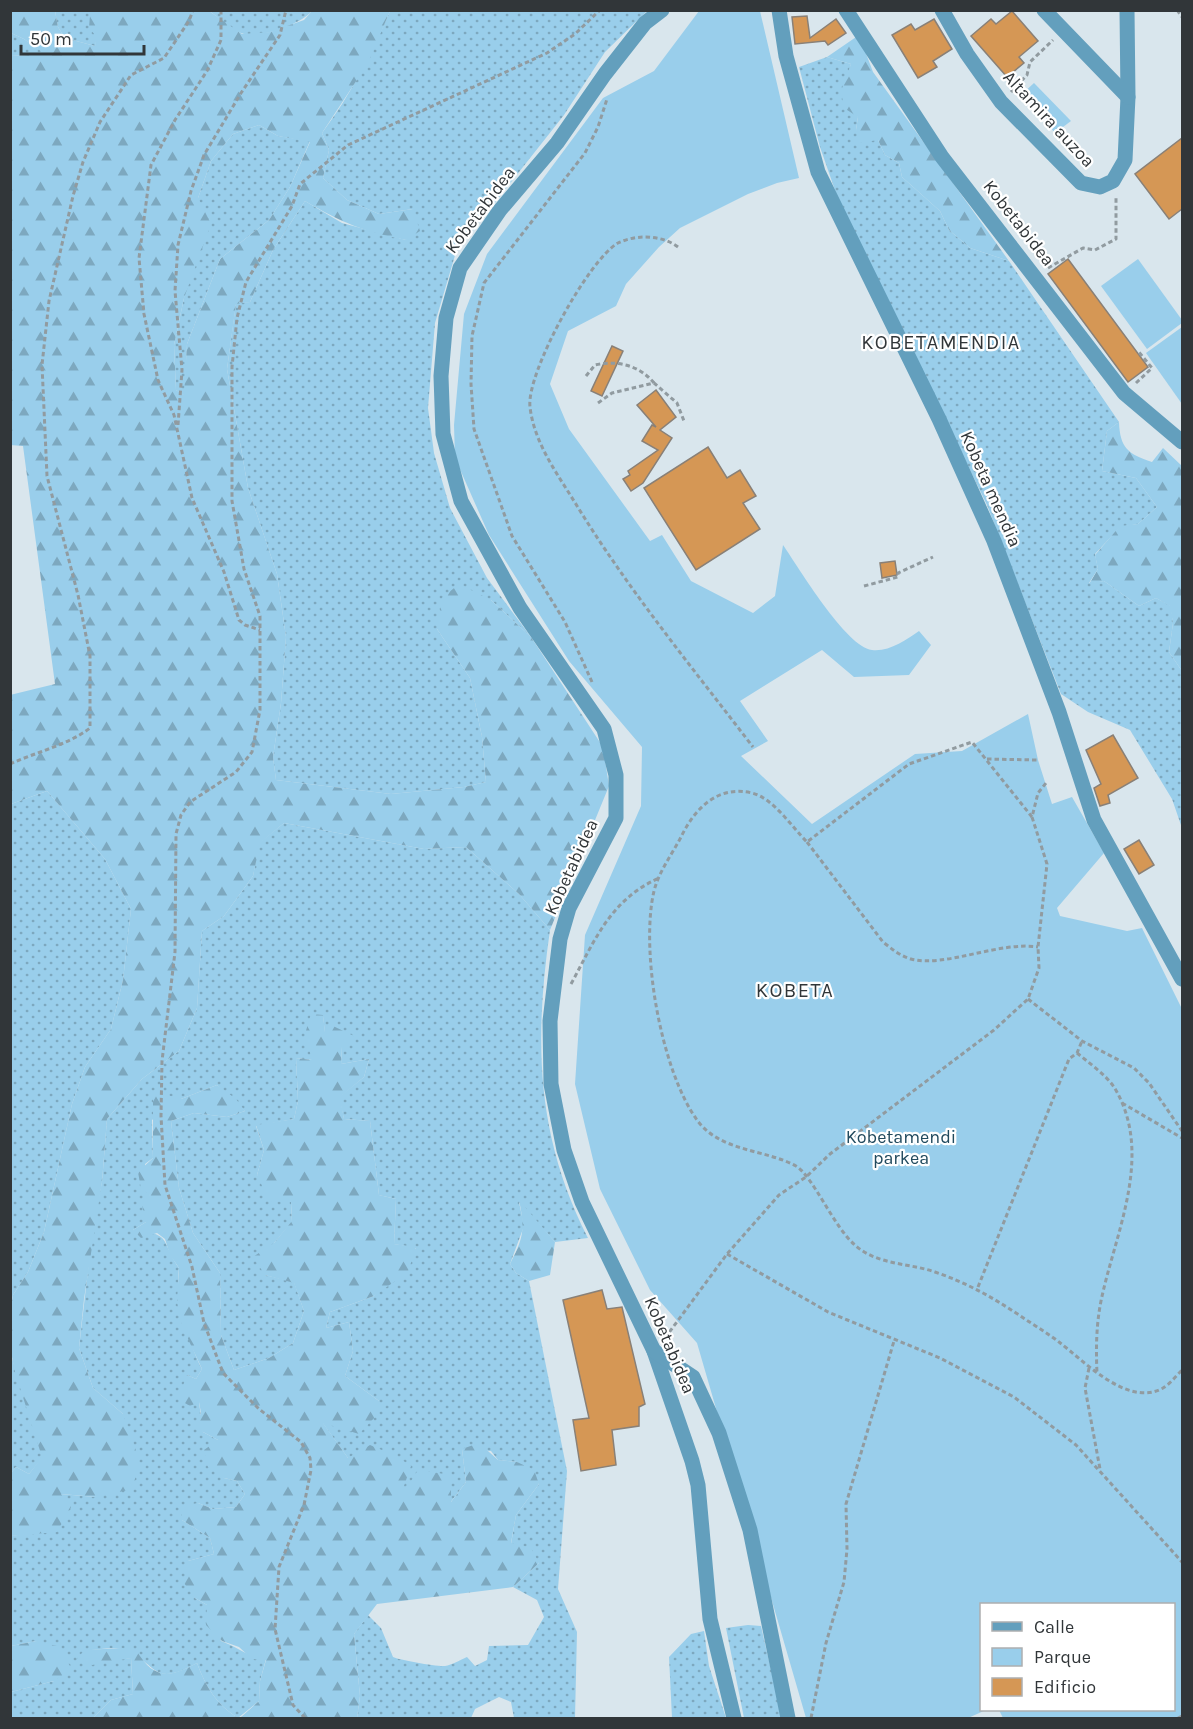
<svg xmlns="http://www.w3.org/2000/svg" width="1193" height="1729" viewBox="0 0 1193 1729" font-family="Karla,sans-serif">
<defs>
<pattern id="grass-dots" width="8" height="8" patternUnits="userSpaceOnUse" patternTransform="scale(1.5)"><rect width="8" height="8" fill="#99ceeb"/><path d="M2 2h.1M6 6h.1" fill="none" stroke="#7da8bf" stroke-width="1.8" stroke-linecap="round"/></pattern>
<pattern id="forest-firs" width="22" height="20" patternUnits="userSpaceOnUse" patternTransform="scale(1.5)"><rect width="22" height="20" fill="#99ceeb"/><path d="M5 1l3.5 6h-7zM16 11l3.5 6h-7z" fill="#7da8bf"/></pattern>
</defs>
<rect width="100%" height="100%" fill="#d9e6ed"/>
<!-- grass -->
<g fill="url(#grass-dots)">
<path d="M 55,11 L 108,11 L 102,14 L 95,46 L 65,38 L 58,27 Z"/>
<path d="M 209,11 L 312,11 C 301,24 259,40 241,33 C 230,29 219,17 209,11 Z"/>
<path d="M 390,11 L 647,11 L 605,52 L 564,115 L 456,252 L 435,323 L 428,408 L 434,453 L 450,508 L 487,578 L 531,637 L 491,600 L 437,629 L 470,678 L 482,737 L 486,782 L 464,787 L 391,794 L 276,780 L 273,757 L 281,703 L 286,637 L 277,574 L 248,488 L 227,369 L 236,303 L 250,302 L 273,250 L 305,201 L 342,223 L 406,240 L 413,209 L 379,214 L 347,200 L 323,178 L 329,150 L 322,133 C 351,94 371,55 390,11 Z"/>
<path d="M 11,33 L 24,39 L 46,54 L 11,56 Z"/>
<path d="M 827,57 L 851,64 L 845,85 L 858,117 L 856,130 L 878,140 L 885,155 L 899,163 L 902,177 L 940,211 L 949,230 L 970,248 L 1009,261 L 1119,422 L 1107,431 L 1102,471 L 1136,478 L 1157,507 L 1138,524 L 1120,527 L 1095,554 L 1098,569 L 1089,583 L 1104,581 L 1139,606 L 1156,598 L 1171,606 L 1173,623 L 1169,652 L 1182,671 L 1182,828 L 1172,799 L 1130,730 L 1088,712 L 1061,694 L 987,505 L 837,196 L 820,147 L 799,67 Z"/>
<path d="M 259,125 L 278,136 L 310,141 L 290,187 L 269,220 L 220,259 L 187,344 L 185,396 L 176,390 L 174,345 L 184,298 L 198,198 L 211,161 L 233,134 Z"/>
<path d="M 47,791 L 105,859 L 131,909 L 123,980 L 111,1029 L 85,1067 L 72,1104 L 44,1232 L 28,1272 L 13,1295 L 11,1306 L 11,804 Z"/>
<path d="M 284,823 L 424,849 L 466,847 L 519,894 L 550,930 C 534,1041 536,1136 588,1238 L 555,1242 L 519,1202 L 524,1226 L 510,1264 L 516,1273 L 529,1281 L 567,1471 L 558,1589 L 577,1632 L 575,1718 L 514,1718 L 511,1702 L 499,1697 L 475,1709 L 471,1718 L 357,1718 L 360,1696 L 354,1634 L 368,1615 L 381,1628 L 393,1657 C 399,1660 438,1667 445,1666 C 452,1665 460,1660 467,1657 L 475,1666 L 487,1660 L 489,1646 L 528,1645 L 544,1617 L 537,1600 L 513,1587 L 539,1563 L 511,1544 L 516,1515 L 539,1484 L 517,1462 L 498,1460 L 491,1451 L 462,1449 L 466,1482 L 450,1503 L 397,1503 L 348,1458 L 322,1422 L 379,1401 L 345,1376 L 353,1351 L 349,1322 L 326,1328 L 330,1312 L 374,1296 L 416,1248 L 394,1244 L 396,1199 L 379,1195 L 370,1121 L 344,1119 L 339,1097 L 364,1077 L 369,1059 L 341,1064 L 342,1047 L 325,1033 L 323,1016 L 312,1060 L 296,1058 L 298,1101 L 294,1119 L 256,1126 L 264,1150 L 257,1175 L 291,1202 L 292,1222 L 274,1243 L 265,1275 L 294,1282 L 304,1311 L 293,1343 L 269,1358 L 234,1370 L 221,1335 L 220,1273 L 193,1233 L 179,1188 L 171,1121 L 194,1113 L 227,1117 L 245,1111 L 217,1085 L 181,1099 L 152,1120 L 153,1158 L 145,1164 L 150,1195 L 146,1222 L 133,1230 C 173,1234 160,1240 179,1268 C 175,1296 189,1344 202,1369 L 196,1379 L 187,1375 L 199,1402 L 203,1432 L 218,1440 L 224,1478 L 237,1481 L 245,1494 L 236,1507 L 213,1509 L 198,1503 L 182,1520 L 210,1538 L 214,1554 L 188,1561 L 195,1598 L 207,1605 L 221,1641 C 238,1647 249,1658 266,1659 L 260,1681 L 259,1701 L 238,1718 C 216,1704 206,1687 197,1663 C 150,1689 159,1662 122,1649 C 112,1646 96,1651 85,1650 L 112,1660 L 131,1658 L 133,1694 L 111,1700 L 93,1718 L 11,1718 L 11,1692 L 54,1681 L 36,1641 L 11,1646 L 11,1536 L 31,1533 L 60,1494 L 96,1497 L 123,1414 L 93,1388 L 79,1348 L 93,1227 L 102,1182 L 107,1119 L 142,1079 L 179,1051 L 197,1008 L 202,931 L 224,916 L 253,876 L 259,843 Z"/>
<path d="M 10,1352 L 43,1457 L 29,1474 L 16,1467 L 11,1473 Z"/>
<path d="M 748,1625 L 761,1626 L 782,1718 L 744,1718 L 726,1628 Z"/>
<path d="M 704,1631 L 709,1666 L 726,1718 L 672,1718 L 669,1657 L 691,1634 Z"/>
</g>
<!-- forest -->
<g fill="url(#forest-firs)" fill-rule="evenodd">
<path d="M 11,11 L 55,11 L 58,27 L 65,38 L 95,46 L 96,36 L 89,28 L 90,15 L 108,11 L 209,11 L 242,34 L 270,32 L 304,20 L 312,11 L 390,11 L 368,63 L 322,133 L 329,150 L 323,178 L 347,200 L 379,214 L 413,209 L 420,231 L 406,240 C 363,231 342,223 305,201 L 273,250 L 250,302 L 236,304 L 227,369 L 248,488 L 277,574 L 286,637 L 281,703 L 273,757 L 276,780 L 391,794 L 464,787 L 486,782 L 482,737 L 470,678 L 437,629 L 442,598 L 459,584 L 491,600 L 531,637 L 603,747 L 609,786 L 550,930 L 519,894 L 466,847 L 424,849 L 284,823 L 260,843 L 253,876 L 224,916 L 202,931 L 197,1008 L 179,1051 L 142,1079 L 107,1119 L 102,1182 L 84,1299 L 79,1348 L 93,1388 L 123,1414 L 139,1459 L 133,1489 L 96,1497 L 61,1494 L 71,1507 L 57,1532 L 11,1536 L 11,1473 L 16,1467 L 29,1474 L 42,1457 L 15,1372 L 11,1352 L 11,1306 L 13,1295 L 28,1272 L 44,1232 L 72,1104 L 85,1067 L 111,1029 L 123,980 L 131,909 L 105,859 L 47,791 L 11,804 L 10,695 L 55,684 L 23,446 L 10,445 L 11,56 L 45,54 L 24,39 L 11,33 ZM 259,125 L 278,136 L 310,142 L 290,187 L 269,220 L 220,259 L 187,344 L 184,395 L 176,390 L 174,345 L 184,298 L 211,224 L 198,198 L 211,161 L 233,134 Z"/>
<path d="M 859,35 L 873,72 L 1009,261 L 970,248 L 949,230 L 940,211 L 902,177 L 899,163 L 885,155 L 878,140 L 859,143 L 856,130 L 858,117 L 844,108 L 841,91 L 851,64 L 827,57 Z"/>
<path d="M 1119,422 C 1120,448 1128,454 1152,462 L 1163,448 L 1182,466 L 1182,671 L 1169,652 L 1173,623 L 1170,606 L 1156,598 L 1139,606 L 1104,581 L 1089,584 L 1098,569 L 1095,555 L 1120,526 L 1138,524 L 1157,507 L 1136,478 L 1102,471 L 1107,431 Z"/>
<path d="M 311,1014 L 323,1015 L 325,1032 L 333,1026 L 354,1036 L 342,1047 L 341,1064 L 369,1059 L 364,1077 L 340,1097 L 344,1119 L 370,1121 L 379,1195 L 396,1199 L 394,1244 L 416,1247 L 408,1272 L 374,1296 L 330,1312 L 326,1328 L 349,1322 L 353,1351 L 345,1376 L 379,1401 L 376,1416 L 359,1434 L 323,1423 L 348,1458 L 370,1445 L 396,1456 L 411,1466 L 399,1500 L 418,1470 L 451,1475 L 451,1502 L 466,1482 L 462,1449 L 479,1443 L 498,1460 L 517,1462 L 534,1470 L 539,1484 L 516,1515 L 511,1543 L 531,1548 L 539,1563 L 513,1587 L 377,1604 L 354,1634 L 360,1696 L 357,1718 L 240,1718 L 259,1701 L 260,1681 L 266,1660 L 252,1659 L 239,1647 L 222,1641 L 206,1625 L 207,1605 L 195,1598 L 184,1583 L 188,1561 L 214,1554 L 210,1538 L 182,1520 L 182,1506 L 198,1503 L 213,1509 L 236,1507 L 245,1494 L 237,1481 L 224,1478 L 208,1467 L 204,1450 L 218,1440 L 203,1432 L 197,1424 L 201,1413 L 199,1402 L 190,1406 L 178,1399 L 187,1375 L 196,1379 L 202,1369 L 182,1326 L 177,1302 L 179,1268 L 170,1255 L 165,1239 L 157,1233 L 141,1238 L 133,1230 L 146,1222 L 142,1205 L 150,1195 L 141,1189 L 138,1172 L 153,1158 L 153,1091 L 181,1099 L 217,1085 L 236,1099 L 245,1111 L 227,1117 L 194,1113 L 171,1121 L 179,1188 L 193,1233 L 220,1273 L 221,1335 L 234,1370 L 269,1358 L 293,1343 L 304,1311 L 294,1283 L 265,1275 L 253,1257 L 274,1243 L 292,1221 L 291,1202 L 269,1201 L 257,1175 L 264,1150 L 256,1125 L 294,1119 L 298,1101 L 296,1058 L 312,1060 L 305,1034 Z"/>
<path d="M 519,1200 L 555,1242 L 550,1275 L 529,1281 L 516,1273 L 510,1264 C 524,1237 525,1229 519,1200 Z"/>
<path d="M 36,1641 L 57,1646 L 72,1669 L 54,1681 L 11,1692 L 11,1646 Z"/>
<path d="M 121,1648 L 136,1650 C 154,1680 169,1678 197,1663 C 206,1687 216,1704 238,1718 L 93,1718 L 111,1700 L 133,1694 L 131,1658 L 92,1665 L 77,1658 L 85,1650 Z"/>
</g>
<!-- park -->
<g fill="#99ceeb">
<path d="M 699,11 L 760,11 L 799,178 L 777,183 L 748,194 L 680,228 L 659,247 L 626,284 L 616,306 L 568,331 L 550,384 L 569,429 L 650,541 L 662,535 L 691,581 L 753,613 L 775,596 L 783,545 C 799,568 846,647 872,650 C 889,652 906,640 919,631 L 931,645 L 909,675 L 854,677 L 822,650 L 740,701 L 768,741 L 741,756 L 812,824 L 915,754 L 962,751 L 1028,714 L 1038,760 L 1052,804 L 1072,797 L 1104,853 L 1057,908 L 1060,916 L 1127,931 L 1142,928 L 1182,1009 L 1182,1718 L 1003,1718 L 999,1710 L 1174,1710 L 1174,1604 L 982,1604 L 982,1710 L 986,1710 L 968,1718 L 806,1718 L 697,1343 L 650,1290 L 600,1189 L 575,1084 L 585,935 L 641,806 L 642,747 L 569,661 L 489,535 L 455,458 L 454,425 L 464,314 L 487,254 L 603,98 L 654,71 Z"/>
<path d="M 1034,83 L 1071,121 L 1055,133 L 1022,94 Z"/>
<path d="M 1138,259 L 1182,320 L 1182,323 L 1147,349 L 1101,286 Z"/>
<path d="M 1182,327 L 1182,404 L 1146,353 Z"/>
</g>
<!-- building -->
<g fill="#d59755" stroke="#898077" stroke-width="1.5">
<path d="M 1012,11 L 1038,41 L 1019,57 L 1024,63 L 1007,77 L 971,36 L 991,19 L 996,24 Z"/>
<path d="M 807,16 L 810,38 L 836,19 L 846,33 L 828,45 L 825,41 L 795,44 L 792,17 Z"/>
<path d="M 934,19 L 952,49 L 933,61 L 937,67 L 918,78 L 892,35 L 911,24 L 915,30 Z"/>
<path d="M 1182,138 L 1182,209 L 1169,219 L 1135,174 Z"/>
<path d="M 1068,259 L 1148,367 L 1128,382 L 1048,274 Z"/>
<path d="M 612,346 L 623,351 L 602,396 L 591,391 Z"/>
<path d="M 656,390 L 676,417 L 660,430 L 672,438 L 643,483 L 631,491 L 623,479 L 630,475 L 628,471 L 658,450 L 642,441 L 652,425 L 656,427 L 637,405 Z"/>
<path d="M 708,447 L 727,478 L 740,470 L 756,496 L 743,503 L 760,529 L 696,570 L 644,488 Z"/>
<path d="M 895,561 L 897,575 L 882,578 L 880,563 Z"/>
<path d="M 1113,735 L 1138,778 L 1108,795 L 1110,803 L 1100,806 L 1094,788 L 1101,784 L 1086,750 Z"/>
<path d="M 1139,840 L 1154,865 L 1139,874 L 1124,849 Z"/>
<path d="M 602,1290 L 607,1309 L 622,1307 L 645,1404 L 639,1407 L 639,1426 L 612,1430 L 616,1465 L 581,1471 L 573,1420 L 589,1418 L 563,1300 Z"/>
</g>
<g fill="none" stroke-linecap="round" stroke-linejoin="round">
<!-- path -->
<g stroke="#919ba0" stroke-width="3" stroke-dasharray="4.5 3" stroke-linecap="butt">
<path d="M 221,10 L 221,40 L 207,71 L 175,120 L 151,165 L 139,258 L 144,314 L 158,380 L 174,415 L 192,498 L 224,572 L 239,620 L 245,625 L 260,630"/>
<path d="M 1177,10 L 1182,17"/>
<path d="M 1011,92 L 1027,75 L 1030,62 L 1053,40"/>
<path d="M 678,247 C 662,235 637,234 618,243 C 589,259 526,373 530,407 C 534,442 556,472 574,501 C 627,588 691,666 753,747"/>
<path d="M 1048,268 L 1083,248 L 1095,250 L 1116,239 L 1116,197"/>
<path d="M 586,376 L 595,365 C 617,360 639,365 654,383"/>
<path d="M 1136,383 L 1152,368 L 1138,351"/>
<path d="M 598,403 L 612,393 L 654,383 L 677,403 L 684,421"/>
<path d="M 178,425 L 182,370 L 175,291 L 178,245 L 191,191 L 204,155 L 241,93 L 280,35 L 286,10"/>
<path d="M 864,586 L 898,577 L 898,573 L 933,557"/>
<path d="M 592,682 L 565,622 L 512,536 L 474,429 L 471,384 L 472,336 L 484,283 L 585,153 L 598,127 L 607,99"/>
<path d="M 987,759 L 1038,760"/>
<path d="M 10,764 C 36,752 68,745 90,728 L 90,656 L 78,595 L 47,476 L 42,365 L 49,301 L 73,196 L 83,162 L 100,122 L 131,75 L 164,58 L 189,21 L 193,10"/>
<path d="M 1032,817 L 972,742 L 909,764 L 807,842 C 792,827 773,798 752,793 C 719,785 696,807 682,835 C 673,853 659,871 654,891 C 640,951 661,1070 697,1120 C 720,1152 765,1149 796,1166 C 813,1176 834,1228 856,1246 C 878,1265 909,1263 935,1272 C 967,1283 992,1297 1019,1315 C 1032,1324 1046,1332 1059,1342 C 1084,1361 1128,1408 1163,1388 C 1170,1384 1177,1375 1182,1370"/>
<path d="M 807,842 L 883,942 C 892,949 900,956 911,959 C 945,968 999,941 1038,947"/>
<path d="M 571,984 C 595,940 610,900 659,878"/>
<path d="M 1028,999 L 1082,1041 L 1134,1068 L 1149,1083 L 1182,1131"/>
<path d="M 1077,1053 C 1089,1063 1105,1074 1114,1087 C 1155,1154 1115,1233 1101,1301 C 1096,1326 1096,1349 1097,1374"/>
<path d="M 1122,1103 L 1182,1138"/>
<path d="M 727,1254 L 828,1312 L 940,1358 L 1014,1397 L 1076,1445 L 1182,1562"/>
<path d="M 978,1287 L 1069,1059 L 1077,1053 L 1082,1041"/>
<path d="M 665,1338 L 727,1254 L 779,1195 L 806,1177 L 830,1154 L 994,1030 L 1028,999 L 1039,968 L 1038,947 L 1047,864 L 1032,817 L 1038,793 L 1046,783"/>
<path d="M 1089,1368 L 1085,1388 L 1100,1469"/>
<path d="M 305,1718 L 293,1705 L 275,1629 L 279,1567 L 304,1505 L 311,1470 L 310,1458 L 301,1442 L 259,1409 L 223,1373 L 204,1323 L 192,1267 L 165,1185 L 161,1116 L 162,1061 L 175,952 L 176,834 L 181,815 L 190,802 L 236,772 L 252,752 L 260,710 L 260,616 L 244,569 L 232,501 L 232,367 L 237,318 L 246,282 L 292,206 L 300,184 L 348,145 L 547,53 L 575,34 L 600,10"/>
<path d="M 811,1718 L 826,1643 L 844,1582 L 847,1549 L 846,1504 L 894,1341"/>
<path d="M 1178,1718 L 1182,1716"/>
</g>
<!-- minor -->
<g stroke="#639fbd" stroke-width="15">
<path d="M 662,10 L 645,23 L 605,74 L 557,143 L 500,210 L 460,268 L 446,318 L 441,376 L 443,434 L 461,501 L 520,608 L 604,729 L 616,775 L 616,818 L 569,908 L 560,939 L 550,1021 L 551,1084 L 564,1150 L 582,1202 L 654,1351 L 692,1461 L 698,1485 L 710,1619 L 734,1718"/>
<path d="M 779,10 L 786,56 L 818,172 L 939,419 L 994,541 L 1059,712 L 1094,820 L 1182,979"/>
<path d="M 846,10 L 942,157 L 1124,393 L 1182,442"/>
<path d="M 942,10 L 967,54 L 1001,102 L 1081,183 L 1100,187 L 1113,181 L 1125,160 L 1128,97 L 1127,10"/>
<path d="M 1044,10 L 1128,97"/>
<path d="M 654,1351 L 693,1377 L 719,1433 L 750,1530 L 788,1718"/>
</g>
</g>
<g text-anchor="middle" dominant-baseline="central" stroke-width="4.5" stroke-linejoin="round" paint-order="stroke">
<!-- street labels -->
<g font-size="18" fill="#313639" stroke="#fff">
<text transform="translate(1049 119) rotate(47)">Altamira auzoa</text>
<text transform="translate(480 210) rotate(-53)">Kobetabidea</text>
<text transform="translate(1019 223) rotate(52)">Kobetabidea</text>
<text transform="translate(991 489) rotate(66)">Kobeta mendia</text>
<text transform="translate(571 867) rotate(-65)">Kobetabidea</text>
<text transform="translate(670 1345) rotate(67)">Kobetabidea</text>
</g>
<!-- park labels -->
<g font-size="18" fill="#214a5e" stroke="#fff">
<text x="901" y="1137">Kobetamendi<tspan x="901" dy="21">parkea</tspan></text>
</g>
<!-- neighbourhood labels -->
<g font-size="20" letter-spacing="1.5" fill="#313639" stroke="#fff">
<text x="941" y="342">KOBETAMENDIA</text>
<text x="795" y="990">KOBETA</text>
</g>
</g>
<!-- border -->
<rect width="1193" height="1729" fill="none" stroke="#313639" stroke-width="24"/>
<!-- legend -->
<rect x="980" y="1603" width="195" height="108" fill="#ffffff" stroke="#adafb0" stroke-width="1.5"/>
<rect x="992" y="1622" width="30" height="9" fill="#639fbd" stroke="#adafb0" stroke-width="1.5"/>
<text x="1034" y="1633" font-size="18" fill="#313639">Calle</text>
<rect x="992" y="1648" width="30" height="18" fill="#99ceeb" stroke="#adafb0" stroke-width="1.5"/>
<text x="1034" y="1663" font-size="18" fill="#313639">Parque</text>
<rect x="992" y="1678" width="30" height="18" fill="#d59755" stroke="#adafb0" stroke-width="1.5"/>
<text x="1034" y="1693" font-size="18" fill="#313639">Edificio</text>
<!-- scale -->
<path d="M21 45v9h123v-9" fill="none" stroke="#313639" stroke-width="3"/>
<text x="30" y="45" font-size="18" fill="#313639" stroke="#ffffff" stroke-width="4.5" paint-order="stroke">50 m</text>
</svg>
